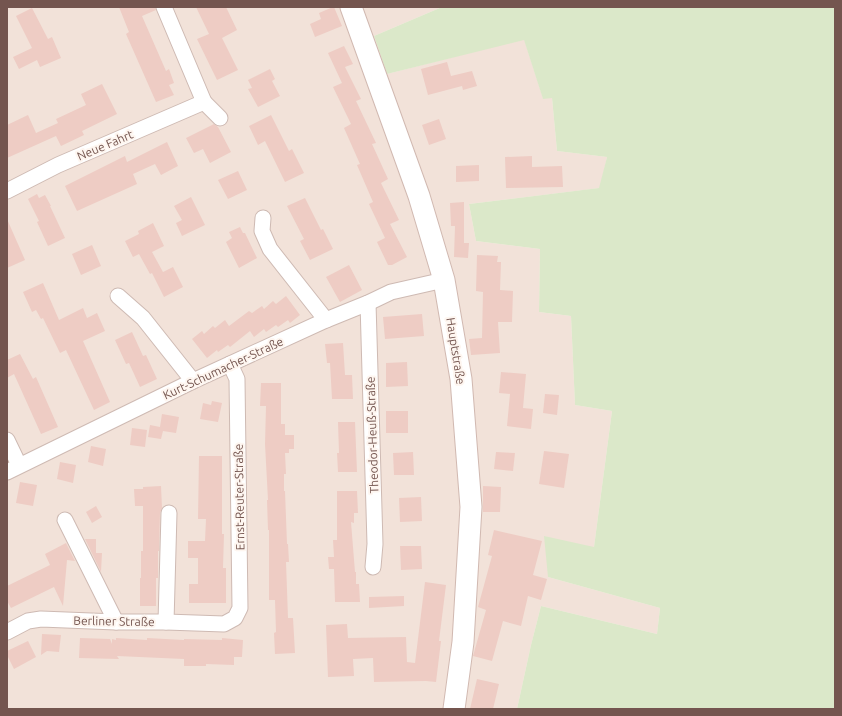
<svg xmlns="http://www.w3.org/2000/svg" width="842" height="716" viewBox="0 0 842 716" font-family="Ubuntu,sans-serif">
<rect width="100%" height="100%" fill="#fbf1ea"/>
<!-- residential -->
<path fill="#f2e2d9" d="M 7,7 L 442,7 L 374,36 L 387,74 L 524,39 L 543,98 L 552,98 L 557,151 L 607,157 L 600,188 L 469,204 L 476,241 L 540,249 L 539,312 L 571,316 L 575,405 L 612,411 L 594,547 L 548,577 L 660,608 L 657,634 L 541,606 L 531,645 L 517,709 L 7,709 Z"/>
<!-- green -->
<path fill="#dbe8c9" d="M 442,7 L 835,7 L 835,709 L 517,709 L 531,645 L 541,606 L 657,634 L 660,608 L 548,577 L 544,536 L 594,547 L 612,411 L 575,405 L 571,316 L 539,312 L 540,249 L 476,241 L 469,204 L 599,188 L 607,157 L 557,151 L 552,98 L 543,99 L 524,40 L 387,74 L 374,36 Z"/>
<!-- building -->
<g fill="#eeccc4">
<path d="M 119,7 L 155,7 L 156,10 L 142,16 L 166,71 L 169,69 L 174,83 L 169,85 L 174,95 L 156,102 L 126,34 L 129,32 Z"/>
<path d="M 196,7 L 226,7 L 237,30 L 222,38 L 238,70 L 217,80 L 197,39 L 209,34 Z"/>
<path d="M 333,7 L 334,7 L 342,26 L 315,37 L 310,24 L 321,19 L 319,13 Z"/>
<path d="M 32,8 L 48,39 L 52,37 L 61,58 L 40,67 L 37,60 L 19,69 L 13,57 L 32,48 L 16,16 Z"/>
<path d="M 344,46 L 353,64 L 345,67 L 361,99 L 356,101 L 376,143 L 372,144 L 388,179 L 381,183 L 399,220 L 390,224 L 407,257 L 392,265 L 388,265 L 377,242 L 385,238 L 369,204 L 373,202 L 357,165 L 360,164 L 344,128 L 351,124 L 333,87 L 342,83 L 328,53 Z"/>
<path d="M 447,62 L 451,76 L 472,71 L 477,86 L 463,90 L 462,86 L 428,95 L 421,69 Z"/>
<path d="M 270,69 L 275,79 L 272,81 L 280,96 L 258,107 L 248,89 L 252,88 L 248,80 Z"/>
<path d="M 102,84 L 117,114 L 82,131 L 84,135 L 61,146 L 56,136 L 7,158 L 7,125 L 28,115 L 36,133 L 58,123 L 56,119 L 86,105 L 81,94 Z"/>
<path d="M 271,115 L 289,151 L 292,149 L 304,173 L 285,182 L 265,141 L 258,145 L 249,126 Z"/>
<path d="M 439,119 L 446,139 L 429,145 L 422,125 Z"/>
<path d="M 214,124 L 218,127 L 231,152 L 210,163 L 203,149 L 194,153 L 186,138 Z"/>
<path d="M 167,142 L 178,166 L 161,175 L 155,164 L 133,174 L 137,184 L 77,211 L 65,186 L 125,156 L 127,162 Z"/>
<path d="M 532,156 L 532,167 L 562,166 L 563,187 L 506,188 L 505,157 Z"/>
<path d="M 479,165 L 479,181 L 456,182 L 456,166 Z"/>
<path d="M 238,171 L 247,190 L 228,199 L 218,180 Z"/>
<path d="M 37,194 L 39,198 L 45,195 L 51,206 L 50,206 L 65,238 L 48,246 L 37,222 L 39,221 L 28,199 Z"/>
<path d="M 191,197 L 205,225 L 182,236 L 176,223 L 182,220 L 174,206 Z"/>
<path d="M 305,198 L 321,230 L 323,229 L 333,249 L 310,260 L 300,241 L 304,239 L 287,206 Z"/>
<path d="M 464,202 L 464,243 L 469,243 L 468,258 L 454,257 L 455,226 L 451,226 L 450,203 Z"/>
<path d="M 7,219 L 25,260 L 7,268 Z"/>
<path d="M 153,223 L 164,246 L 152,252 L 163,272 L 173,267 L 183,287 L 164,297 L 152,273 L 150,274 L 139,254 L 133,257 L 125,241 L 139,234 L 138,231 Z"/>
<path d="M 240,227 L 243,233 L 245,233 L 257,258 L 239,268 L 226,242 L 232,238 L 229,232 Z"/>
<path d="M 92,245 L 101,266 L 81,275 L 72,254 Z"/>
<path d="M 477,255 L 498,256 L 497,262 L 501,262 L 500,290 L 513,291 L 512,322 L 498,322 L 500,353 L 471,355 L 469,339 L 482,338 L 483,292 L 476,291 Z"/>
<path d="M 349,265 L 362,290 L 340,302 L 326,277 Z"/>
<path d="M 43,283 L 59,320 L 83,308 L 87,318 L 97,313 L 105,331 L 83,341 L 110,402 L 94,410 L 66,350 L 60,353 L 43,318 L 41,319 L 36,310 L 32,312 L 23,292 Z"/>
<path d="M 286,296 L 300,315 L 290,323 L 288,320 L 278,327 L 276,325 L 266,332 L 264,329 L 254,337 L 250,331 L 230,347 L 228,345 L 218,352 L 217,350 L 207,358 L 192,339 L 202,331 L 204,334 L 213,326 L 215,328 L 225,320 L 229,326 L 249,311 L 252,313 L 262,306 L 264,309 L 273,301 L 276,304 Z"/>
<path d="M 422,314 L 424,336 L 385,339 L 383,317 Z"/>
<path d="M 132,332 L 143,356 L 146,355 L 157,379 L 140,387 L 129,363 L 126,364 L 115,340 Z"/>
<path d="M 343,343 L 345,375 L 352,375 L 353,399 L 332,399 L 330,363 L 327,363 L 325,344 Z"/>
<path d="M 20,354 L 33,379 L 36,377 L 58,427 L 41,434 L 14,374 L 7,378 L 7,360 Z"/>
<path d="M 407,362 L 408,386 L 386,387 L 386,363 Z"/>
<path d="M 501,372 L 526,374 L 523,408 L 533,409 L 531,429 L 507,426 L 510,394 L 499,393 Z"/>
<path d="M 261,383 L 281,383 L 281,424 L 285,424 L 285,435 L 294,435 L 294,449 L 289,449 L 289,453 L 285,453 L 286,474 L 284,474 L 284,491 L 285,491 L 287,544 L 288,544 L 289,562 L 286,562 L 288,618 L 293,618 L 295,653 L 275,654 L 274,633 L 276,632 L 275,600 L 269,600 L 269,530 L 268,530 L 267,500 L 268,500 L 265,444 L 266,406 L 260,406 Z"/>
<path d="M 545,394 L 559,395 L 557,415 L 543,413 Z"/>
<path d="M 212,401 L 222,403 L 218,422 L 200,419 L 203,403 L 211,405 Z"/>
<rect x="386" y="411" width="22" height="22"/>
<path d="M 162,414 L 179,417 L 176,433 L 163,431 L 161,439 L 148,437 L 150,425 L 160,427 Z"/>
<path d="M 338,422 L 355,422 L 357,472 L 338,472 L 337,453 L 339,453 Z"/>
<path d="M 132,428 L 147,430 L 145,447 L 130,445 Z"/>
<path d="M 91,446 L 106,449 L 103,466 L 88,462 Z"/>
<path d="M 544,451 L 569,454 L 564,488 L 539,484 Z"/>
<path d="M 413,452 L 414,475 L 394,475 L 393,453 Z"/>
<path d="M 496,452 L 515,453 L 513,471 L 494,469 Z"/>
<path d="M 199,456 L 222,456 L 222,534 L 224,534 L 223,568 L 226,568 L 226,603 L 189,603 L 189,584 L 198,584 L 198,558 L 188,558 L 188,541 L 205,541 L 206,519 L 198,519 Z"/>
<path d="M 60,462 L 76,465 L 73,483 L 57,479 Z"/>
<path d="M 20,482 L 37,485 L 33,506 L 16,503 Z"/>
<path d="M 161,486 L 162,508 L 160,513 L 159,551 L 158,551 L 158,578 L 156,578 L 156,606 L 140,606 L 140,578 L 141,578 L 141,551 L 143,551 L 143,506 L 135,506 L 134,489 L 143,489 L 143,487 Z"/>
<path d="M 483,486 L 501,487 L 500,512 L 483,512 Z"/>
<path d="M 337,491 L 357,491 L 358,513 L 354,513 L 354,523 L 351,522 L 355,572 L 356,572 L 356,584 L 359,584 L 360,602 L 335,602 L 334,569 L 329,569 L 328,557 L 334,557 L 333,540 L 337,540 Z"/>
<path d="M 421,497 L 422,521 L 400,522 L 399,498 Z"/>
<path d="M 96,506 L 102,517 L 92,523 L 86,512 Z"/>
<path d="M 494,530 L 542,541 L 533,575 L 547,579 L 541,600 L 528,596 L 521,626 L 503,621 L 492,661 L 473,656 L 486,610 L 478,607 L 492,556 L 488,555 Z"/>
<path d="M 85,539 L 96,539 L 96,553 L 102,553 L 101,572 Z"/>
<path d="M 66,543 L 75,561 L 67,560 L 63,606 L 54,587 L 11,608 L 7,601 L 7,586 L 50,565 L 45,554 Z"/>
<path d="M 400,546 L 421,546 L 422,569 L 401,570 Z"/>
<path d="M 425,582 L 446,585 L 439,641 L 441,641 L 436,682 L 426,681 L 374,682 L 373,658 L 353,659 L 354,676 L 328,677 L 326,625 L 347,624 L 348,638 L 406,637 L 407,662 L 415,663 Z"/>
<path d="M 404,596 L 404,606 L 369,608 L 369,597 Z"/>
<path d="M 42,634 L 61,635 L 59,652 L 47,651 L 41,655 Z"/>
<path d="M 80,638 L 110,639 L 112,644 L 112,639 L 116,640 L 116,638 L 147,640 L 147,638 L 184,640 L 184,639 L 222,640 L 222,638 L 243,640 L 242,657 L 234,657 L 234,665 L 206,664 L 206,666 L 184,666 L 184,659 L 117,656 L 119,659 L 79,658 Z"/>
<path d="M 28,641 L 36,657 L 14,669 L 7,655 L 7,651 Z"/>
<path d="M 477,679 L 499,684 L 493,709 L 470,709 Z"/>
</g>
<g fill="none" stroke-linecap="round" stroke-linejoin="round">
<defs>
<g id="street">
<path d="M 204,102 L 220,118"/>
<path d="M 7,191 L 58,165 L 204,102 L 164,7"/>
<path d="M 263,218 L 262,231 L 270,249 L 326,320"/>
<path d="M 118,296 L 143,318 L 193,381"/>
<path d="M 368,303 L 375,544 L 373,567"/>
<path d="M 7,440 L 19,465"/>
<path d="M 7,472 L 193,381 L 326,320 L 368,303 L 391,292 L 444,280"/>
<path d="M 65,520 L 116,622"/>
<path d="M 166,622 L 169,513"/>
<path d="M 7,632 L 28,621 L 41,619 L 116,622 L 166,622 L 224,624 L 235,618 L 240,608 L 237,379 L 230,364"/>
</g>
<path id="secondary" d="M 351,7 L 419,196 L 444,280 L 461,379 L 471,507 L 463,642 L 454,709"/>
</defs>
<!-- street casing -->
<use href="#street" stroke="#cebab3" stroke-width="17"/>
<!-- secondary casing -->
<use href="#secondary" stroke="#d1b9b1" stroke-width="23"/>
<!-- street -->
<use href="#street" stroke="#fff" stroke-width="15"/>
<!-- secondary -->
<use href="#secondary" stroke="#fff" stroke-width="21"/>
</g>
<g text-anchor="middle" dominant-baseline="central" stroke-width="4" stroke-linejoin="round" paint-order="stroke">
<!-- street labels -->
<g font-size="12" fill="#74554f" stroke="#fef6f0">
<text transform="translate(105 145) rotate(-23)">Neue Fahrt</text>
<text transform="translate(456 351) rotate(81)">Hauptstraße</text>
<text transform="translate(223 368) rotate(-25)">Kurt-Schumacher-Straße</text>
<text transform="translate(372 435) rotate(-92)">Theodor-Heuß-Straße</text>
<text transform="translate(239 497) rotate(-91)">Ernst-Reuter-Straße</text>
<text transform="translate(114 621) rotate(1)">Berliner Straße</text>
</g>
</g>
<!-- border -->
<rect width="842" height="716" fill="none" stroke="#74554f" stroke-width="16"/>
</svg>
